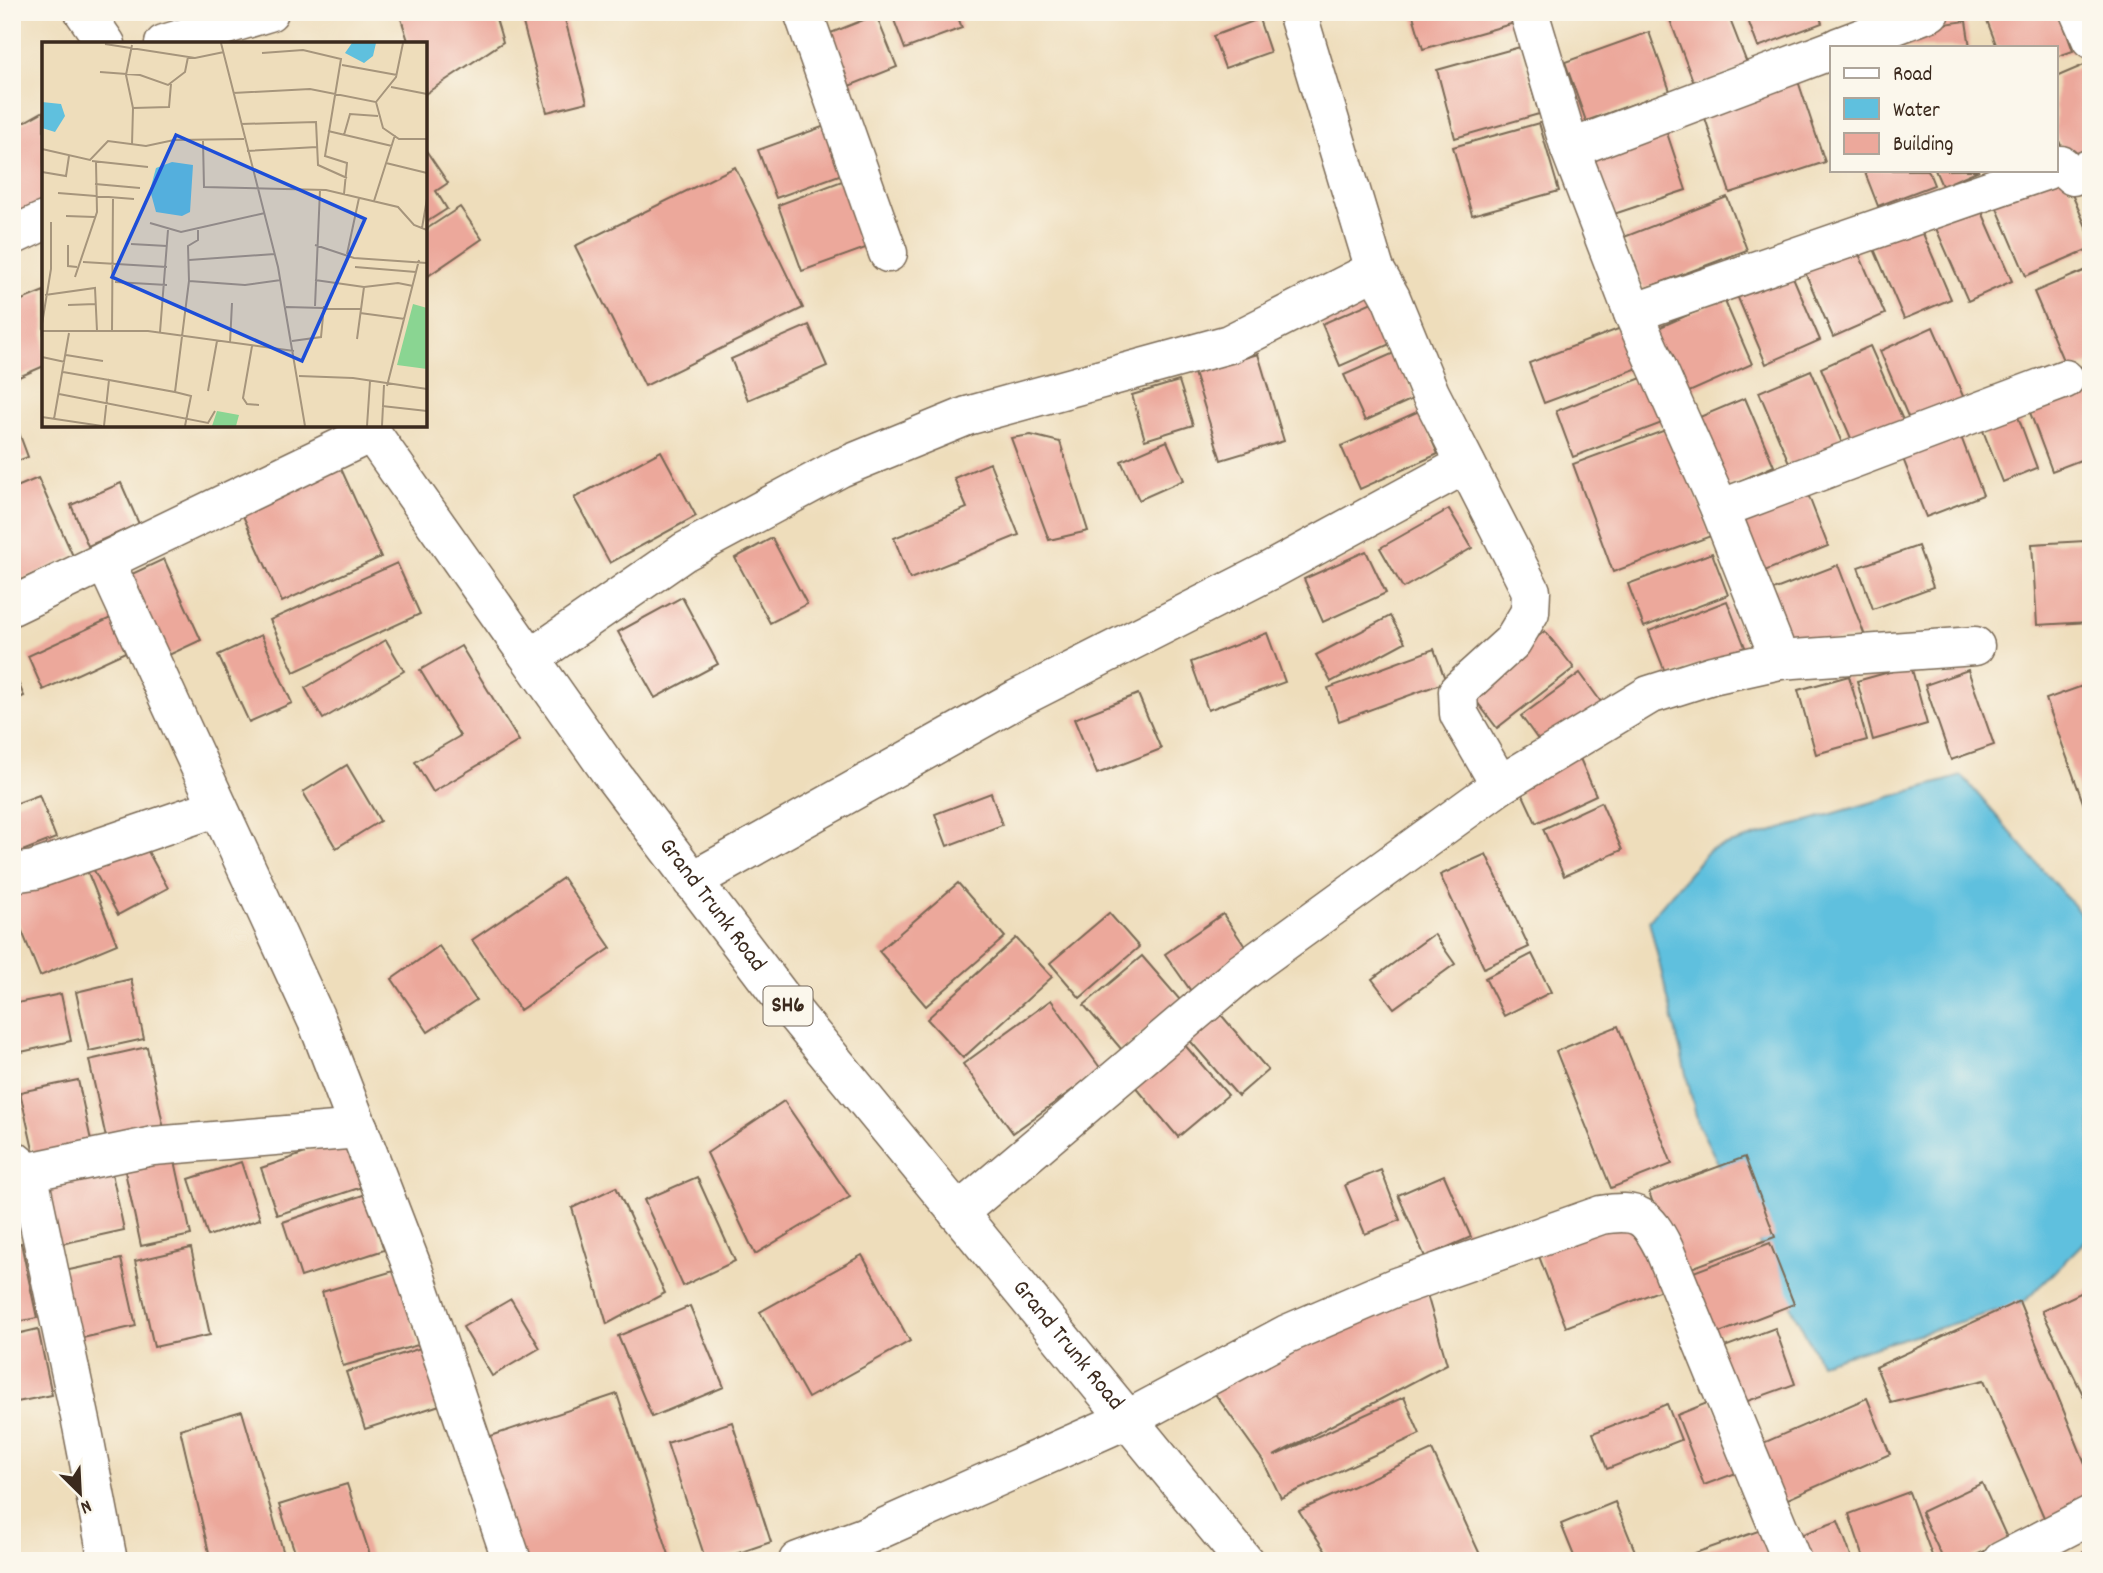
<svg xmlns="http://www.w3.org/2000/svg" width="2103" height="1573" viewBox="0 0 2103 1573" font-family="Dekko,sans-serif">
<rect width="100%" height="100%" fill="#fbf7ec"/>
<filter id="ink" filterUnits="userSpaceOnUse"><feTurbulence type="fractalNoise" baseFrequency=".0143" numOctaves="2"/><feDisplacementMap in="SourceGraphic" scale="14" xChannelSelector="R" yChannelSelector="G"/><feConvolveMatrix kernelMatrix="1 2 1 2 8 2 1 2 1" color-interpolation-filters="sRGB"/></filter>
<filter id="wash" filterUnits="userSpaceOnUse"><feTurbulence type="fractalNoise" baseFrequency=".00686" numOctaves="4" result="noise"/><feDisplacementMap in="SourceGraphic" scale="28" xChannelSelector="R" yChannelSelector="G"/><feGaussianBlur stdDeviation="1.57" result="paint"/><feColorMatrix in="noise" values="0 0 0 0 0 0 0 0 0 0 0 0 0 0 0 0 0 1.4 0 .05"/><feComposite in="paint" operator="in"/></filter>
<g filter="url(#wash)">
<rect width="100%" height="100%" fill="#edb"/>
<!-- water -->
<path fill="#5fc0de" stroke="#4d757e" stroke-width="2" d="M 1962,776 L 2091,926 L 2091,1235 L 2023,1303 L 1820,1363 L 1698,1124 L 1649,920 L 1709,850 Z"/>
<g id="blocks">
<!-- building -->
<g fill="#eca89b">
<path d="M 399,12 L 494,12 L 503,42 L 425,94 L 425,44 L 409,44 Z"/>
<path d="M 520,12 L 563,12 L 587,102 L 547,112 Z"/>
<path d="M 891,12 L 956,12 L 962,28 L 905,49 Z"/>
<path d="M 1412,12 L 1515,12 L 1518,22 L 1423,49 Z"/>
<path d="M 1667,12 L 1727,12 L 1748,66 L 1695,86 Z"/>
<path d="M 1745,12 L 1818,12 L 1822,23 L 1758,47 Z"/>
<path d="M 1993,12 L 2059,12 L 2073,51 L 2056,57 L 2056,47 L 1997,47 L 1985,15 Z"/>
<path d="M 876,15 L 897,67 L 839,90 L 818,38 Z"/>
<path d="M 1259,19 L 1270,52 L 1225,68 L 1213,36 Z"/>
<path d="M 1966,21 L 1970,47 L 1895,47 L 1893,31 Z"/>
<path d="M 1649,32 L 1670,91 L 1586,121 L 1565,62 Z"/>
<path d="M 1520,47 L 1539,114 L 1455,138 L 1437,70 Z"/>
<path d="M 2091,62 L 2091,164 L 2072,172 L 2056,134 L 2056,77 Z"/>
<path d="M 1798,81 L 1825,162 L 1730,193 L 1703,112 Z"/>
<path d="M 44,111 L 44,205 L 12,223 L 12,129 Z"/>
<path d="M 839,121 L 856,169 L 776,198 L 758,150 Z"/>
<path d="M 1539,123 L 1559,191 L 1472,215 L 1453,147 Z"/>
<path d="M 1665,127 L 1686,190 L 1599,219 L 1578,157 Z"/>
<path d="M 425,149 L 448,183 L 436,191 L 447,209 L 425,223 Z"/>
<path d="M 735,167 L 803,308 L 645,386 L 575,246 Z"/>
<path d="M 2061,169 L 2091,238 L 2091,248 L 2026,276 L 1993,199 Z"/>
<path d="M 1864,170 L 1928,170 L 1934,185 L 1878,206 Z"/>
<path d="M 1935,170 L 1979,170 L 1942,186 Z"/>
<path d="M 850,178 L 874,245 L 802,271 L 778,205 Z"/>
<path d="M 1727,197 L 1747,250 L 1644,289 L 1624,237 Z"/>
<path d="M 1976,198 L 2012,281 L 1968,301 L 1931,217 Z"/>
<path d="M 460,207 L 482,239 L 425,278 L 425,230 Z"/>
<path d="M 1918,222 L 1951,299 L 1904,319 L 1871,242 Z"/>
<path d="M 1853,240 L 1885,314 L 1833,337 L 1801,263 Z"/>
<path d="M 1787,263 L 1820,340 L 1766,364 L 1733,286 Z"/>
<path d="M 2091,268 L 2091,363 L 2068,372 L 2034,292 Z"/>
<path d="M 44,291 L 44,366 L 12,380 L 12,304 Z"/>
<path d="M 1724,299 L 1752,364 L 1678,397 L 1649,332 Z"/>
<path d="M 1372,302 L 1390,344 L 1340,366 L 1322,324 Z"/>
<path d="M 809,325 L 827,366 L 748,400 L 731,359 Z"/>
<path d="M 1626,326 L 1641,367 L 1544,403 L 1529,363 Z"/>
<path d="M 1933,327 L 1966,403 L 1912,426 L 1880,351 Z"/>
<path d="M 1870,346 L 1903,420 L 1853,443 L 1821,368 Z"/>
<path d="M 1394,353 L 1415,398 L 1365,421 L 1344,375 Z"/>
<path d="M 1258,354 L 1284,441 L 1221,460 L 1194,373 Z"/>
<path d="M 1811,370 L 1842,443 L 1790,465 L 1759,392 Z"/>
<path d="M 1644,377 L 1662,423 L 1573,457 L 1556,411 Z"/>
<path d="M 1179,381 L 1193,425 L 1145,440 L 1132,395 Z"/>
<path d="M 2091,383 L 2091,456 L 2052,471 L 2028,407 Z"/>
<path d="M 1745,398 L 1774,466 L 1725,488 L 1695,419 Z"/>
<path d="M 1419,411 L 1438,454 L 1360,489 L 1341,446 Z"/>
<path d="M 12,414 L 28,457 L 12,463 Z"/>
<path d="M 2017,414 L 2037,468 L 2003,482 L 1982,428 Z"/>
<path d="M 1671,428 L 1711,536 L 1613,572 L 1573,464 Z"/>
<path d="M 1960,434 L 1983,495 L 1926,517 L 1902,456 Z"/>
<path d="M 1031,435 L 1060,442 L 1088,531 L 1049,540 L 1011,438 Z"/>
<path d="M 1167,441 L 1184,480 L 1139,500 L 1121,461 Z"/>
<path d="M 661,451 L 696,516 L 610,563 L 574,498 Z"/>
<path d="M 338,462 L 381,557 L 282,602 L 239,507 Z"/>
<path d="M 990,463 L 1019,535 L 910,579 L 894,538 L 967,508 L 954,478 Z"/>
<path d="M 38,478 L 73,556 L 17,582 L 12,571 L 12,489 Z"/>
<path d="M 121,483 L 139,524 L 88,546 L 71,505 Z"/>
<path d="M 1806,489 L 1828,546 L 1757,574 L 1735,516 Z"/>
<path d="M 1449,509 L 1472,548 L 1403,588 L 1380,548 Z"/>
<path d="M 772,538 L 807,604 L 770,623 L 735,558 Z"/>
<path d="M 2085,541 L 2090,622 L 2037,625 L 2032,544 Z"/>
<path d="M 1918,546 L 1933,587 L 1873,609 L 1858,567 Z"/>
<path d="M 1366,551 L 1386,593 L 1323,622 L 1304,579 Z"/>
<path d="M 1712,553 L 1728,595 L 1644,627 L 1628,584 Z"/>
<path d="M 164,559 L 201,640 L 156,661 L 119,580 Z"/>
<path d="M 397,563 L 420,614 L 294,672 L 270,620 Z"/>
<path d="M 1838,565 L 1865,636 L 1787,648 L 1765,593 Z"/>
<path d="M 682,597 L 718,664 L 655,698 L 618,632 Z"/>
<path d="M 1727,601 L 1745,647 L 1667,677 L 1649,631 Z"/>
<path d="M 117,615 L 132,649 L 43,690 L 28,656 Z"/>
<path d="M 1390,616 L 1405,642 L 1331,682 L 1316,655 Z"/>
<path d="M 1545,631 L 1574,668 L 1497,728 L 1468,690 Z"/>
<path d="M 1267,633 L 1285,682 L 1208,710 L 1191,662 Z"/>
<path d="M 261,635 L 292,703 L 249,722 L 218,655 Z"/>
<path d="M 386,640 L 404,671 L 323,719 L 305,688 Z"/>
<path d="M 461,646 L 519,741 L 433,792 L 415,762 L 460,736 L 420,670 Z"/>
<path d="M 1434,649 L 1446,682 L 1339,721 L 1328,688 Z"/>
<path d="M 1911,666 L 1927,724 L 1873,740 L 1857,681 Z"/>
<path d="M 12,669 L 24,696 L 12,702 Z"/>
<path d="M 1968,670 L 1994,745 L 1951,760 L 1925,685 Z"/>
<path d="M 1580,673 L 1607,710 L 1547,752 L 1521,716 Z"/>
<path d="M 1849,676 L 1867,740 L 1816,754 L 1798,690 Z"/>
<path d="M 2091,683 L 2091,822 L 2090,822 L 2046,699 Z"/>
<path d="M 1138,694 L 1161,749 L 1097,774 L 1074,719 Z"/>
<path d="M 1578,754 L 1596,795 L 1536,823 L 1517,782 Z"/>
<path d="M 347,765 L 380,821 L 336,848 L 303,792 Z"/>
<path d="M 991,793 L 1002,825 L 947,846 L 935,814 Z"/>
<path d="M 39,795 L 56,838 L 12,855 L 12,805 Z"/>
<path d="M 1601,802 L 1622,850 L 1564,876 L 1543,829 Z"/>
<path d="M 139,835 L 168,888 L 118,915 L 90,863 Z"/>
<path d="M 1486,854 L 1529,947 L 1484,968 L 1440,875 Z"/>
<path d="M 84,863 L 117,944 L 40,976 L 12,906 L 12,892 Z"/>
<path d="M 563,878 L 611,948 L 520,1010 L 472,940 Z"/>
<path d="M 958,883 L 1005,937 L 926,1006 L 879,951 Z"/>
<path d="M 1109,913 L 1139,947 L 1080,998 L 1050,963 Z"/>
<path d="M 1223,914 L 1248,951 L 1191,991 L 1165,954 Z"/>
<path d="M 1434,934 L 1455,964 L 1394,1008 L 1372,979 Z"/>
<path d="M 1016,938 L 1052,977 L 963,1058 L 927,1019 Z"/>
<path d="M 439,946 L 476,1000 L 428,1032 L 392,979 Z"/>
<path d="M 1532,954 L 1551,992 L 1504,1016 L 1485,978 Z"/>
<path d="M 1142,956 L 1180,1000 L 1122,1050 L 1084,1005 Z"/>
<path d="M 131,979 L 144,1039 L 89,1051 L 76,992 Z"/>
<path d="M 61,994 L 71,1041 L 12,1054 L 12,1004 Z"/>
<path d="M 1051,1000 L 1101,1069 L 1013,1133 L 963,1064 Z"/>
<path d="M 1217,1010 L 1268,1070 L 1238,1096 L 1186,1036 Z"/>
<path d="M 1618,1026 L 1672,1164 L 1611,1188 L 1556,1051 Z"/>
<path d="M 1183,1043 L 1228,1095 L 1178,1137 L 1134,1085 Z"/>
<path d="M 147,1047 L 165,1134 L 108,1147 L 89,1060 Z"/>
<path d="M 78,1080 L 93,1150 L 36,1163 L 20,1092 Z"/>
<path d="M 784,1101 L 850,1197 L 755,1254 L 707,1153 Z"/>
<path d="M 350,1138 L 365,1186 L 277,1215 L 261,1168 Z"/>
<path d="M 173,1151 L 191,1235 L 141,1246 L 123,1162 Z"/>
<path d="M 1745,1157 L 1775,1237 L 1678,1273 L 1649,1192 Z"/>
<path d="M 241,1162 L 260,1219 L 208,1236 L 189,1179 Z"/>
<path d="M 110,1164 L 124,1230 L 52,1246 L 38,1180 Z"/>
<path d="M 1381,1170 L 1400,1220 L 1365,1234 L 1345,1185 Z"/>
<path d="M 1444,1175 L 1471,1237 L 1425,1257 L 1398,1195 Z"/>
<path d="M 697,1177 L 735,1261 L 683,1286 L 644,1200 Z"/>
<path d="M 616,1187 L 665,1293 L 607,1324 L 572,1208 Z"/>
<path d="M 366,1194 L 384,1250 L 301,1277 L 283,1222 Z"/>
<path d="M 1635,1214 L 1664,1289 L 1566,1327 L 1537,1251 Z"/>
<path d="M 21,1243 L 37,1318 L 12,1323 L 12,1245 Z"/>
<path d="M 1770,1243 L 1794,1304 L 1706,1338 L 1683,1276 Z"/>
<path d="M 191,1248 L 210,1335 L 154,1347 L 135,1261 Z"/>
<path d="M 862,1255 L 910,1341 L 808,1398 L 760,1312 Z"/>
<path d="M 121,1259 L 136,1326 L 69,1341 L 55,1273 Z"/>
<path d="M 397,1270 L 418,1345 L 343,1366 L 322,1292 Z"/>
<path d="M 2091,1288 L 2091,1411 L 2042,1311 Z"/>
<path d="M 1426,1291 L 1447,1364 L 1274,1456 L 1404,1397 L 1420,1434 L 1281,1498 L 1263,1461 L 1210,1387 Z"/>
<path d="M 511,1299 L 540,1348 L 492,1376 L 463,1327 Z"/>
<path d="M 2019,1301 L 2091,1478 L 2091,1493 L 2046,1522 L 1984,1380 L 1891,1403 L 1876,1367 Z"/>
<path d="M 690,1306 L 724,1387 L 652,1417 L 618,1336 Z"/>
<path d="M 1775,1328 L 1795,1384 L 1731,1407 L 1711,1352 Z"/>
<path d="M 38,1329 L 52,1395 L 12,1403 L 12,1335 Z"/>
<path d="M 427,1346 L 446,1403 L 365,1429 L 346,1372 Z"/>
<path d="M 617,1394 L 671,1561 L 522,1561 L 482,1439 Z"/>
<path d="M 1867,1398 L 1890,1454 L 1772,1506 L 1747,1450 Z"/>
<path d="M 1712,1401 L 1739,1472 L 1704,1485 L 1677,1415 Z"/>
<path d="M 1667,1404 L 1681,1440 L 1607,1469 L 1593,1433 Z"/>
<path d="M 242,1411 L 286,1561 L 211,1561 L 180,1429 Z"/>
<path d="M 732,1422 L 771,1542 L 715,1561 L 706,1561 L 667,1443 Z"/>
<path d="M 1432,1450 L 1483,1561 L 1332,1561 L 1299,1511 Z"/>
<path d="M 1982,1483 L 2008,1540 L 1964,1561 L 1944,1561 L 1921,1512 Z"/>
<path d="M 347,1484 L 372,1561 L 298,1561 L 279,1505 Z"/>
<path d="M 1909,1492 L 1934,1561 L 1865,1561 L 1849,1514 Z"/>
<path d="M 1615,1502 L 1639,1561 L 1576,1561 L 1561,1524 Z"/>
<path d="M 1838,1521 L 1853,1561 L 1788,1561 L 1781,1542 Z"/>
<path d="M 1761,1530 L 1772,1561 L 1675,1561 L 1675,1560 Z"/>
<path d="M 2091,1549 L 2091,1561 L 2062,1561 Z"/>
</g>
</g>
</g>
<g filter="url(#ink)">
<use href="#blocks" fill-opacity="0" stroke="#7a6955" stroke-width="2"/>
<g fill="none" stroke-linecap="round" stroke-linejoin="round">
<defs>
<g id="minor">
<path d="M 803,12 L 888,253"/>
<path d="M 1297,12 L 1375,270 L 1391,298 L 1430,393 L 1531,591 L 1530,612 L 1512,642 L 1458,691 L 1459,714 L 1500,785"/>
<path d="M 1529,12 L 1570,149 L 1633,313 L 1720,509 L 1780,660"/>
<path d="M 2079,12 L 2091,39"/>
<path d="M 164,44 L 269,12"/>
<path d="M 1838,47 L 1930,12"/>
<path d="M 1570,149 L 1832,50"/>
<path d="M 2056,167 L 2061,165 L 2073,176 L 2091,168"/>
<path d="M 12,236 L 44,221"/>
<path d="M 1633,313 L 2047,170"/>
<path d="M 1720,509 L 2065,379"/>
<path d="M 105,561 L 317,1021 L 413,1269 L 512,1561"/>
<path d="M 12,606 L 371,433"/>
<path d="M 531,658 L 684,552 L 840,468 L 967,416 L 1229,344 L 1375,270"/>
<path d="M 12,873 L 34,870 L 218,807"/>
<path d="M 692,881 L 1017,699 L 1269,571 L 1466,464"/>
<path d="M 12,1159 L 28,1172 L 153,1146 L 359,1129"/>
<path d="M 28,1172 L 82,1426 L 108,1561"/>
<path d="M 958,1213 L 1241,973 L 1500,785 L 1649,695 L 1712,675 L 1780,660 L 1975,646"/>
<path d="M 798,1561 L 863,1537 L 1128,1419 L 1287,1334 L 1396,1287 L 1601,1215 C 1638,1209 1647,1215 1664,1249 L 1792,1561"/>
<path d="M 2002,1561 L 2091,1515"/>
</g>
<g id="major">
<path d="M 84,12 L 106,44"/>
<path id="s1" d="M 366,425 L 608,769 L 781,997 L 1244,1561"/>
</g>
</defs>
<!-- minor casing -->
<use href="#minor" stroke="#7a6955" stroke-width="41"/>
<!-- major casing -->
<use href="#major" stroke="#7a6955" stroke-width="41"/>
<!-- minor -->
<use href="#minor" stroke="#fff" stroke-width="38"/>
<!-- major -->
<use href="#major" stroke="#fff" stroke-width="38"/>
</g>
</g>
<g text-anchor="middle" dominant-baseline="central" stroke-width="5" stroke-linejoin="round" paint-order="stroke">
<!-- shield labels -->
<rect fill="#fbf7ec" stroke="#75685c" stroke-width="2" x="763.5" y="986.5" width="49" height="39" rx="5"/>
<g font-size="23" font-weight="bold" fill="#3b2a1e">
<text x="788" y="1006">SH6</text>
</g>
<!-- street labels -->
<g font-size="24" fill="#3b2a1e" stroke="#fbf7ec">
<text stroke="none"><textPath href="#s1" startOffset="592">Grand Trunk Road</textPath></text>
<text stroke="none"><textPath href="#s1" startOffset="1158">Grand Trunk Road</textPath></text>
</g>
</g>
<!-- overview -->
<g transform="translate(42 42)">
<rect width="385" height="385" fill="#edb"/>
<path d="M 371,262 L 385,266 L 385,327 L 355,323 ZM 175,369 L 197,373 L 194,384 L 170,384 Z" fill="#8ad592"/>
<path d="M 310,1 L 334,1 L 331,14 L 322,21 L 303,11 ZM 0,60 L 19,62 L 23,74 L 13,90 L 0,86 ZM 130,120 L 151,123 L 148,170 L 140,174 L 114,170 L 108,148 L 114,126 Z" fill="#5fc0de"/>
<path fill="none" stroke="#a6957c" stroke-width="2" d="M 179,1 L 236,225 L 263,384M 63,2 L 153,16 L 182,10M 220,11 L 261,8 L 299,17 L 283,114 L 305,121 L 302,152M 300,23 L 355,33M 58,30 L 98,33 L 126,43 L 143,30 L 146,15M 349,45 L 385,52M 191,51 L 268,47 L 334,60 L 341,86 L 357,97 L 385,97M 334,60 L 354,35 L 361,1M 91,66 L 127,65 L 129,42M 199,82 L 274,80 L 276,123 L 305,136M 286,89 L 350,104M 302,93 L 308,72 L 336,74M 161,99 L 162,145 L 284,148 L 356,165 L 372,183 L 385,188M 90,103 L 91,66 L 84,33 L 90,3M 0,107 L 48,118 L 66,99 L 104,104 L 132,98 L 202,97M 205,109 L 275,105M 50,119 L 106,125M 344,121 L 385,131M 0,130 L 24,134 L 27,114M 53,142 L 98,146M 16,151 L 92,157M 332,159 L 353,93M 24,174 L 53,175M 108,181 L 139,190 L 223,171M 380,186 L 385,157M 89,202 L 125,204M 26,203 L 26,224 L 35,225M 273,203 L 312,216 L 385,221M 305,212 L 317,156M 147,218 L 233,212M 41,220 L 125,225M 313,225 L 374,230M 33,235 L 55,170 L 54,120M 273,238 L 322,245 L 356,241 L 371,244M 147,239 L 203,243 L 239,238M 73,240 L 125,243M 3,253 L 53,246 L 55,289M 26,263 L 54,262M 273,264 L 278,148M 244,265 L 319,267M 318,271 L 363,277M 0,282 L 9,227 L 9,180M 0,289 L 106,289 L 252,309M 70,289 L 71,155M 118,290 L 126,188M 315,297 L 322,245M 250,299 L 279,295 L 282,264M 188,301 L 190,261M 210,304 L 201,356 L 205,362 L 217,363M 24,313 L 61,319M 0,315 L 23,320M 21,330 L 67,338M 257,334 L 311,336 L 385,347M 345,344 L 377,218M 166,349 L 175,299M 133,350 L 149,354 L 143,384M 17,352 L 166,381 L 173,369M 340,364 L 385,369M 0,375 L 60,384M 12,377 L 27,291M 62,384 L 67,338 L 133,350 L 147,239 L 146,204 L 156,198 L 156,188M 325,384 L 328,339M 340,384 L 342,343"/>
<path fill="#1d4ed8" fill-opacity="0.15" stroke="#1d4ed8" stroke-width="3.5" d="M 134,93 L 323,177 L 260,319 L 70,235 Z"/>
<rect width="385" height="385" fill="none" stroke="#3b2a1e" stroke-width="3.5"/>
</g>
<!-- margin -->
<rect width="2103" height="1573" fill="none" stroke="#fbf7ec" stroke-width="42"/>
<!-- legend -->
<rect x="1830" y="46" width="228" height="126" fill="#fbf7ec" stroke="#aea59a" stroke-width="2"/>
<rect x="1844" y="68" width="35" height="10" fill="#ffffff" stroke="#aea59a" stroke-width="2"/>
<text x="1893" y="80" font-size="21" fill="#3b2a1e">Road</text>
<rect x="1844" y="98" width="35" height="21" fill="#5fc0de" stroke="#aea59a" stroke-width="2"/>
<text x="1893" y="116" font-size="21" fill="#3b2a1e">Water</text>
<rect x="1844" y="133" width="35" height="21" fill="#eca89b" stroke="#aea59a" stroke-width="2"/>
<text x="1893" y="150" font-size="21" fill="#3b2a1e">Building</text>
<!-- north arrow -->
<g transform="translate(80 1493) rotate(156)" stroke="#fbf7ec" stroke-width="5" paint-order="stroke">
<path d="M0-5L12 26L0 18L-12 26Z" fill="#3b2a1e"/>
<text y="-10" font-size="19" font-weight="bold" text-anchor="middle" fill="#3b2a1e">N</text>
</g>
</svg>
